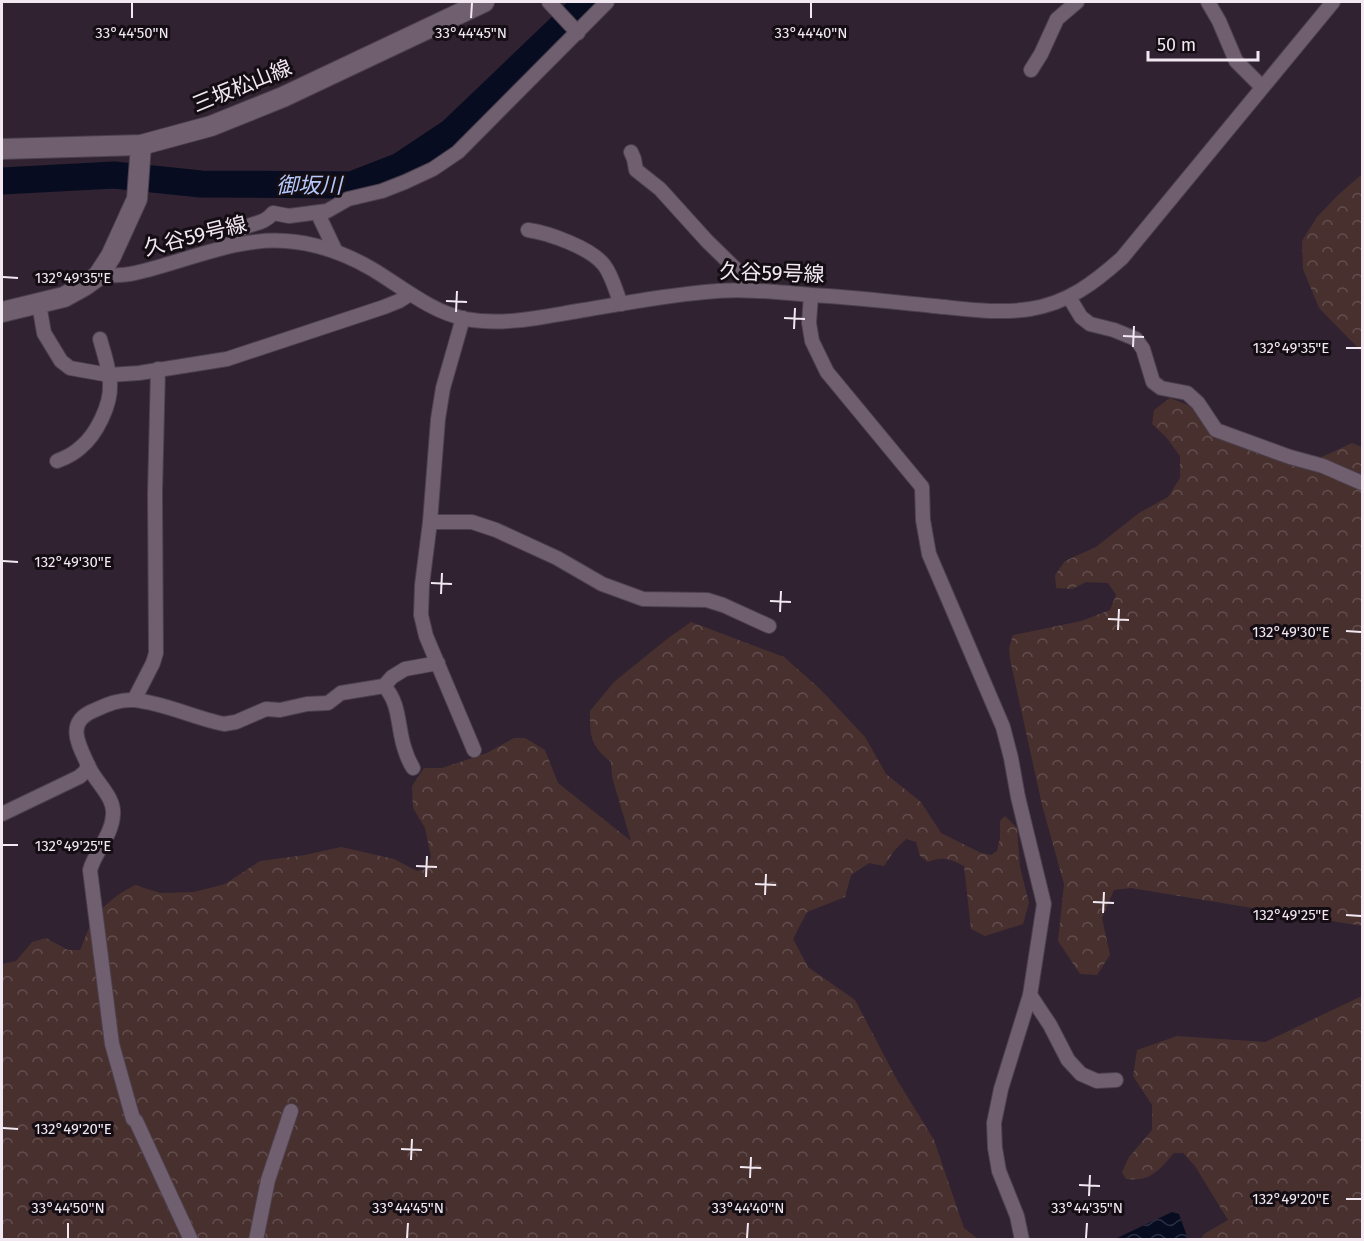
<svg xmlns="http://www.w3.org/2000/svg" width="1364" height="1241" viewBox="0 0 1364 1241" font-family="'Fira Sans','Noto Sans JP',sans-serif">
<defs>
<pattern id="forest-crowns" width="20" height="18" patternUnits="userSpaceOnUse" patternTransform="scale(1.5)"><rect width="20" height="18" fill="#48302f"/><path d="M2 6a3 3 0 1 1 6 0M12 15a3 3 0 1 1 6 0" fill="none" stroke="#634e4e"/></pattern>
<pattern id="water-waves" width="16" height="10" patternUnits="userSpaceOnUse" patternTransform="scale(1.5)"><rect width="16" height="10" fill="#070c21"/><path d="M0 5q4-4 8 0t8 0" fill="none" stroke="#2c2f42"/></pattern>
</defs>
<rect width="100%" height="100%" fill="#302230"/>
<!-- forest -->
<g fill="url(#forest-crowns)">
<path d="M 1360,176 L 1362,176 L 1362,352 L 1319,308 L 1303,269 L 1302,241 L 1317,217 L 1339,194 Z"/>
<path d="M 1170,398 L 1190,406 L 1213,432 L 1313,461 L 1352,443 L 1362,447 L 1362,926 L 1131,888 L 1114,890 L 1102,918 L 1110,955 L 1097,975 L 1080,974 L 1058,941 L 1064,884 L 1042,805 L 1010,659 L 1009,648 L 1013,635 L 1081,621 L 1110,610 L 1116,595 L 1108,583 L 1086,582 L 1072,589 L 1056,588 L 1055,575 L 1065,561 L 1096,547 L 1139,513 L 1168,497 L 1180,478 L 1180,456 L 1166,437 L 1152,424 L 1154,410 Z"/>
<path d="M 691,622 L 784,657 L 820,689 L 865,737 L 886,774 L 921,802 L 941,833 L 981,853 L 991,855 L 997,851 L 1000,838 L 1000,821 L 1005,816 L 1017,828 L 1020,867 L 1029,903 L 1023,924 L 985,936 L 971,929 L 964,866 C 950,859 943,856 928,862 L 920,856 L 916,842 L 906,839 L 894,851 L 884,866 L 869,863 L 851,875 L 845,897 L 807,912 L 793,939 L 808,967 L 855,1000 L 896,1078 L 934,1140 L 964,1228 L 978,1239 L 2,1240 L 2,964 L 16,961 L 32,942 L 46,938 L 68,950 L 80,950 C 85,940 88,927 94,919 C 104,904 119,893 135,885 L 160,893 L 194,892 L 225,884 L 260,861 L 305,855 L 341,847 L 394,859 L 417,871 L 425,869 L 431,857 L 425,828 L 413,808 L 412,786 L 424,768 L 442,768 L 487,753 L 514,738 L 525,738 L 545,750 L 558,783 L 631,841 L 612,777 L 611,762 C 590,745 590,737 590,711 L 614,682 L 667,639 Z"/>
<path d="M 1362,996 L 1362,1239 L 1201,1239 L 1204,1234 L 1228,1220 L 1195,1166 L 1183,1153 L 1174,1153 C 1159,1170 1151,1182 1126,1179 L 1122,1172 L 1129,1157 L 1152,1130 L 1152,1105 L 1133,1076 L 1137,1050 L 1177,1036 L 1265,1042 Z"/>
</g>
<!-- water -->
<path fill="url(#water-waves)" d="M 1172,1212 L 1179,1214 L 1188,1239 L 1115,1239 Z"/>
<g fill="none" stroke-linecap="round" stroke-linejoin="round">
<!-- river -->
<path stroke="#070c21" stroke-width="27" d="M 2,181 L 114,175 L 201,184 L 351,185 L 400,166 L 451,132 L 587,2"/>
<defs>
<g id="minor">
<path d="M 549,2 L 578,33"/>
<path d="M 1208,2 L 1219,21 L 1236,61 L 1262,87"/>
<path d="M 1031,70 L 1041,54 L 1057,19 L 1077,2"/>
<path d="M 631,152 L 634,159 L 636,170 L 660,189 L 707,241 L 750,283 L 753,290"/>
<path d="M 318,214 L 336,252"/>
<path d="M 528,230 C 549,233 591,248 604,265 C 612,275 616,292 621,304"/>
<path d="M 221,248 C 228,241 234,233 243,228 C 255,222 264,224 273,213 L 289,216 L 327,211 L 348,199 L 382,191 L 405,182 L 433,169 L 458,152 L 607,2"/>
<path d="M 98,276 C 110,275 124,276 135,273 C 185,262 235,237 286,241 C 317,243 346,254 372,269 C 402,287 431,312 466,319 C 503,326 542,317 578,311 C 620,304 662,296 705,292 C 740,288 776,292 811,295 C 852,297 893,302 934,306 C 966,309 998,314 1030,309 C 1068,303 1094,283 1122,258 L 1333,2"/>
<path d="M 811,295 L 809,323 L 812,341 L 827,372 L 922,487 L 923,520 L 929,554 L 1003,727 L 1011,758 L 1018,797 L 1044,904 L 1030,995 L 1001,1089 L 994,1123 L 995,1148 L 999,1171 L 1017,1216 L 1022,1240"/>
<path d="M 1069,297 L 1081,317 L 1090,324 L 1114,330 L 1136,339 L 1143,349 L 1153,382 L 1161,388 L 1187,393 L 1198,403 L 1216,430 L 1290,457 L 1323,466 L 1362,483"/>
<path d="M 39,304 L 44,333 L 61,361 L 70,368 L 109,375 L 139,373 L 227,359 L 384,307 L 399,301 L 410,294"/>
<path d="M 463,318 L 443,388 L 438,419 L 430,522 L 422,585 L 421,615 L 426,636 L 474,750"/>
<path d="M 57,461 C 65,458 74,454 81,447 C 96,435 111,405 110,385 C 110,370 104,354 100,339"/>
<path d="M 430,522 L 472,522 L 496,530 L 557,558 L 602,584 L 643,599 L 707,600 L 723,605 L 769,626"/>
<path d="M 384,686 C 401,704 397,728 405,750 C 407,757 410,763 413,768"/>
<path d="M 134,700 L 153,663 L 156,653 L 155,493 L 158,369"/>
<path d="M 2,814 L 79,777 L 85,772 L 88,765"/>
<path d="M 1030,995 L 1050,1025 L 1068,1060 L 1081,1074 L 1097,1081 L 1116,1080"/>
<path d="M 191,1240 L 136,1121 L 133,1119 L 112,1044 L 90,870 C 95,852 112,835 113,815 C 115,797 96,783 89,767 C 79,745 64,722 95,710 C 107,704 120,699 134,700 C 165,703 194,718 224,724 L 236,722 L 266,709 L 280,710 L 307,704 L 328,703 L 341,693 L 384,686 L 392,677 L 405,669 L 438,663"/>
<path d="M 256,1240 L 268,1180 L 291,1111"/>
</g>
<g id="secondary">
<path d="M 2,149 L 141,145 L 211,126 L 283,97 L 484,2"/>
<path d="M 2,312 L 64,297 L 84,286 L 98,276 L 111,256 L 137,199 L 141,145"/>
</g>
</defs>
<!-- minor casing -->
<use href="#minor" stroke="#4c404c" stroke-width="16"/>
<!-- secondary casing -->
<use href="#secondary" stroke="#4c404c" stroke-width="22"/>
<!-- minor -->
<use href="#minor" stroke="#6f5f6f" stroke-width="14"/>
<!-- secondary -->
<use href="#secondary" stroke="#6f5f6f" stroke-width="20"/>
</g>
<!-- ticks -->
<path fill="none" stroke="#f2e8f2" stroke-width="2" d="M 132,18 L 132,3M 471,18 L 472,3M 811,18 L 811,3M 3,277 L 18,278M 446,301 L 467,302M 456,312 L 457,291M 784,318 L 805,319M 794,329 L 795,308M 1123,336 L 1144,337M 1133,347 L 1134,326M 1346,348 L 1361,348M 3,561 L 18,562M 431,583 L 452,584M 441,594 L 442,573M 770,601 L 791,602M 780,612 L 781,591M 1108,619 L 1129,620M 1118,630 L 1119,609M 1346,631 L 1361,632M 3,845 L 18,845M 416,866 L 437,867M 426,877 L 427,856M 755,884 L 776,885M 765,895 L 766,874M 1093,902 L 1114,903M 1103,913 L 1104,892M 1346,915 L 1361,916M 3,1128 L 18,1129M 401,1149 L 422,1150M 411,1160 L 412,1139M 740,1167 L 761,1168M 750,1178 L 751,1157M 1079,1185 L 1100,1186M 1089,1196 L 1090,1175M 1346,1199 L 1361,1199M 68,1238 L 68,1223M 407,1238 L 408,1223M 747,1238 L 748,1223M 1086,1238 L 1087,1223"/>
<g text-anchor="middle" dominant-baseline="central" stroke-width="6" stroke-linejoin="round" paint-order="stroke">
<!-- street labels -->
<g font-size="21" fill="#f2e8f2" stroke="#140e14">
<text transform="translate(242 86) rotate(-22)">三坂松山線</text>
<text transform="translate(195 236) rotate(-14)">久谷59号線</text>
<text transform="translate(772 273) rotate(2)">久谷59号線</text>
</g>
<!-- water labels -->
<g font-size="22" font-style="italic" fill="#b5c8fc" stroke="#140e14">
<text x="309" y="185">御坂川</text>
</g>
</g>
<g font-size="15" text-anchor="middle" fill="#f2e8f2" stroke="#140e14" stroke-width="6" stroke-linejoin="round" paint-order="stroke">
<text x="132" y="38">33°44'50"N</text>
<text x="471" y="38">33°44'45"N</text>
<text x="811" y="38">33°44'40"N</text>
<text x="73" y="283">132°49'35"E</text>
<text x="1291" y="353">132°49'35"E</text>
<text x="73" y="567">132°49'30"E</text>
<text x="1291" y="637">132°49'30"E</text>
<text x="73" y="851">132°49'25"E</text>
<text x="1291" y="920">132°49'25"E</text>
<text x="73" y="1134">132°49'20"E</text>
<text x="1291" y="1204">132°49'20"E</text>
<text x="68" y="1213">33°44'50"N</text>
<text x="408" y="1213">33°44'45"N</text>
<text x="748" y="1213">33°44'40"N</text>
<text x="1087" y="1213">33°44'35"N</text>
</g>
<!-- border -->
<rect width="1364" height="1241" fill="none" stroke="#f2e8f2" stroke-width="6"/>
<!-- scale -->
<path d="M1148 51v9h110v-9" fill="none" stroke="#f2e8f2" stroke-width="3"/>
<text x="1157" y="51" font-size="18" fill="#f2e8f2" stroke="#140e14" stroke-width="4.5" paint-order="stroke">50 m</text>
</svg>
